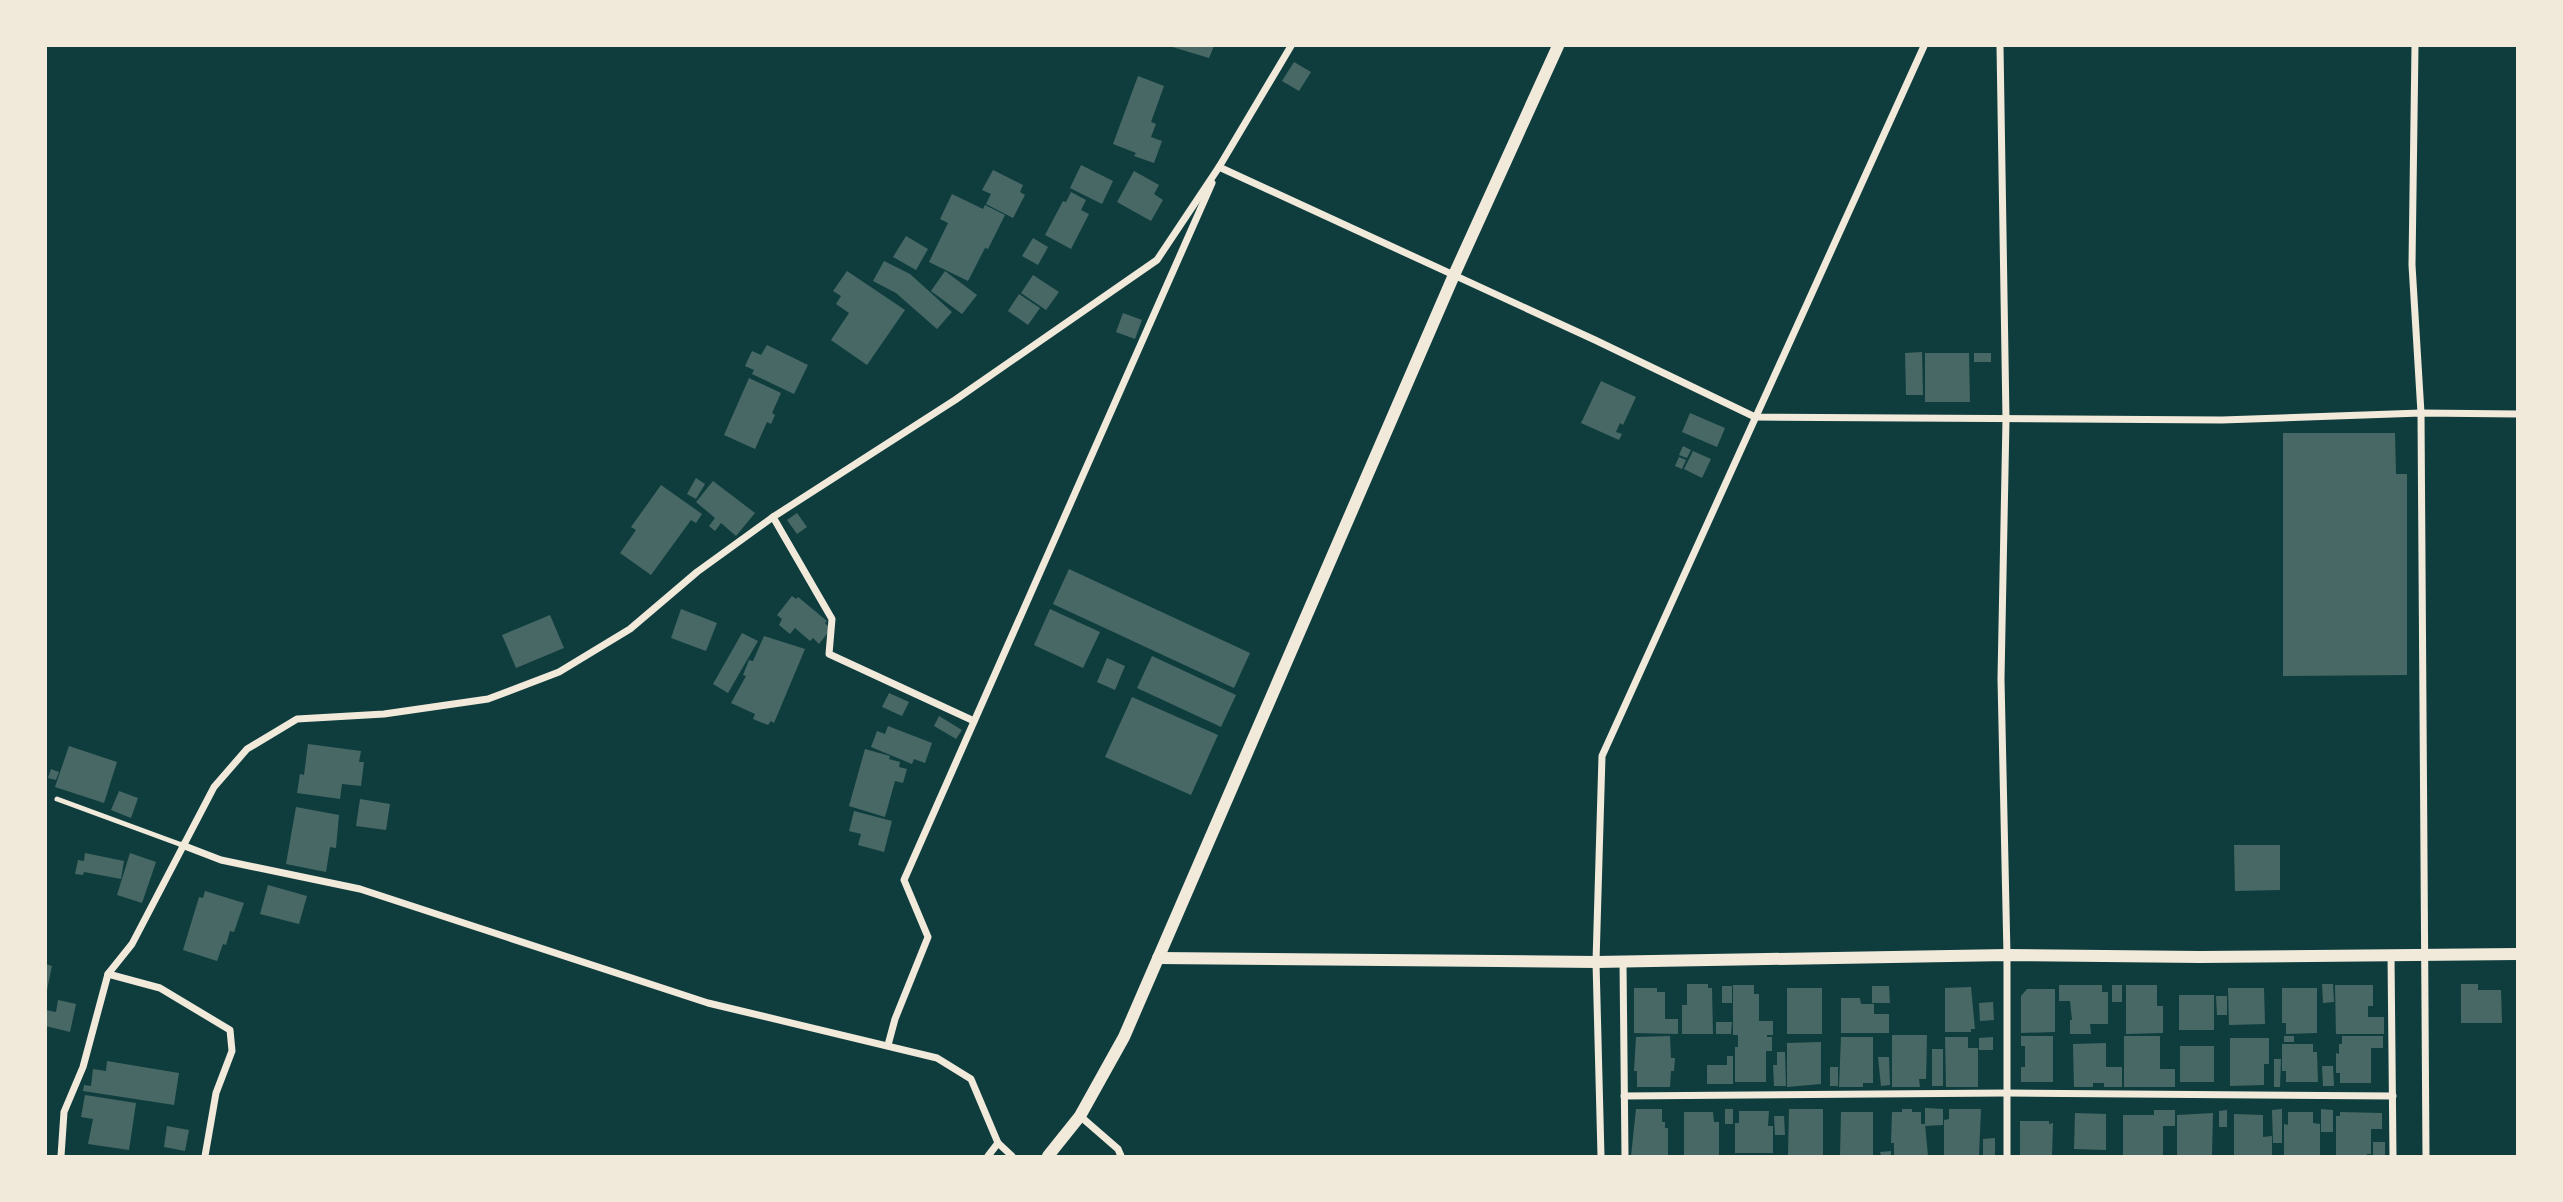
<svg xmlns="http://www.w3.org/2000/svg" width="2563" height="1202" viewBox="0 0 2563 1202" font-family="'Roboto Condensed',sans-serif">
<rect width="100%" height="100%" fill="#0f3d3e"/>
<!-- building -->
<g fill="#486865">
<path d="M 1169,46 L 1214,46 L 1209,58 Z"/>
<path d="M 1294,62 L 1311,72 L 1299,91 L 1282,81 Z"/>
<path d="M 1138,76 L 1164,86 L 1151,122 L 1156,124 L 1151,137 L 1162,141 L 1154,163 L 1134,156 L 1136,153 L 1113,144 Z"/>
<path d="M 1081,165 L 1113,181 L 1102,204 L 1070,188 Z"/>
<path d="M 993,170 L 1023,185 L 1020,192 L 1025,195 L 1013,218 L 986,204 L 991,194 L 982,190 Z"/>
<path d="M 1134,171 L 1159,185 L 1154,194 L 1163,200 L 1151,221 L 1117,202 Z"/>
<path d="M 1071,192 L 1086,200 L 1081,210 L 1089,214 L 1071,249 L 1045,235 L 1063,201 L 1066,202 Z"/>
<path d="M 952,194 L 983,209 L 985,205 L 1005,215 L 988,249 L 985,248 L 968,281 L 929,262 L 948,223 L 940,219 Z"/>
<path d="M 906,236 L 928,249 L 916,270 L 893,257 Z"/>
<path d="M 1033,238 L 1048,247 L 1038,265 L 1022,256 Z"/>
<path d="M 884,261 L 910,274 L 952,312 L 937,329 L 896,293 L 873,281 Z"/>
<path d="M 847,271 L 905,310 L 867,365 L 831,340 L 849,313 L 836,304 L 841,296 L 833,291 Z"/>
<path d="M 945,271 L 977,295 L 962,314 L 931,291 Z"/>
<path d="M 1033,275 L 1059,292 L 1046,310 L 1021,293 Z"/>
<path d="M 1019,294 L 1040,308 L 1028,325 L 1008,311 Z"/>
<path d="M 1123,313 L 1142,320 L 1135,339 L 1116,332 Z"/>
<path d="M 767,345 L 808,365 L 794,394 L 752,374 L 754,370 L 745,366 L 752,351 L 761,355 Z"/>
<path d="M 1922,352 L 1923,395 L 1906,395 L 1905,353 Z"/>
<path d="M 1925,353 L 1969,353 L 1970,402 L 1925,402 Z"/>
<rect x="1974" y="353" width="17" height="9"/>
<path d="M 749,378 L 781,393 L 772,413 L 775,415 L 771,424 L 767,422 L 755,449 L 724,435 Z"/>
<path d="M 1601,381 L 1636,397 L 1623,425 L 1620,423 L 1616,432 L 1622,434 L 1619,440 L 1581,423 Z"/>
<path d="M 1690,413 L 1725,428 L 1717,447 L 1682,432 Z"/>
<path d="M 2283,433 L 2395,433 L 2396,474 L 2407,474 L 2407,675 L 2283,676 Z"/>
<path d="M 1683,446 L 1691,450 L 1687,458 L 1679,455 Z"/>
<path d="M 1693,451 L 1711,459 L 1702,478 L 1684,469 Z"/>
<path d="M 1679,457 L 1686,460 L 1682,469 L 1675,466 Z"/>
<path d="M 696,478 L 705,484 L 696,499 L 687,494 Z"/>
<path d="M 713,481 L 755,513 L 736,536 L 721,523 L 715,531 L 709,526 L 715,518 L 696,502 Z"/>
<path d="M 661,485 L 702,514 L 696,523 L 691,520 L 651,575 L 620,553 L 636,530 L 631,527 Z"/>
<path d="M 797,513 L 807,527 L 797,534 L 787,520 Z"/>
<path d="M 1069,569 L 1250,653 L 1234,688 L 1053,604 Z"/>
<path d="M 792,596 L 796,599 L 798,597 L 827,621 L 825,623 L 831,629 L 819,644 L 813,638 L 810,641 L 795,628 L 790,634 L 779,625 L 782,619 L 777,615 Z"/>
<path d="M 681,609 L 717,623 L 706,651 L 671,638 Z"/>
<path d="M 1050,609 L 1100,632 L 1083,668 L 1034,645 Z"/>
<path d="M 550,615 L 564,648 L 516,668 L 502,635 Z"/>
<path d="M 742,633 L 758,641 L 728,693 L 713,684 Z"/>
<path d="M 764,636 L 805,649 L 774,723 L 771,721 L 768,725 L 753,719 L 755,714 L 731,703 L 746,676 L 743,675 L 749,660 L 753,661 Z"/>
<path d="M 1152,656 L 1236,695 L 1221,727 L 1137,688 Z"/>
<path d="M 1107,658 L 1125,666 L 1115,690 L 1097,682 Z"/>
<path d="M 889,693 L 909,702 L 902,716 L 882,707 Z"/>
<path d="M 1132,697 L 1218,735 L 1191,795 L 1105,757 Z"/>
<path d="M 939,716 L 962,730 L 956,739 L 934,726 Z"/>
<path d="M 888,726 L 932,743 L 925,763 L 914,759 L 912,764 L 871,747 L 877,731 L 885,734 Z"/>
<path d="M 308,744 L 361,751 L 359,762 L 364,762 L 361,786 L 342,784 L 340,799 L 297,793 L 300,774 L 304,775 Z"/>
<path d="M 69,746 L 117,762 L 104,803 L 55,787 Z"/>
<path d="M 865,749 L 890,756 L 889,759 L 900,762 L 899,767 L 907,769 L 903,783 L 895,781 L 885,817 L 849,806 Z"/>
<path d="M 51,769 L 59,772 L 56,780 L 48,778 Z"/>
<path d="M 119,791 L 138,798 L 131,818 L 111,810 Z"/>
<path d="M 360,799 L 390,804 L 386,830 L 356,826 Z"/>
<path d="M 296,807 L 339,815 L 336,848 L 330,847 L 326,872 L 286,864 Z"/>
<path d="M 854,811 L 892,821 L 884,852 L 858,845 L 861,834 L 849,831 Z"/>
<path d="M 2234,845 L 2280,845 L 2280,890 L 2235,891 Z"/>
<path d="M 85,853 L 124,861 L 121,879 L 84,872 L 83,875 L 75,874 L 78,860 L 84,861 Z"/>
<path d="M 130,853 L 156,862 L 142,903 L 117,895 Z"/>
<path d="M 268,885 L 307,896 L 299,924 L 260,914 Z"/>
<path d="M 205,891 L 244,903 L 234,932 L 230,931 L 226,945 L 223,944 L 217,961 L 183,950 L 199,897 L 203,898 Z"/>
<path d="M 46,964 L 52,966 L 47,990 L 46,990 Z"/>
<path d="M 1687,984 L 1708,984 L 1708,988 L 1712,988 L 1713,1034 L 1682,1034 L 1682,1005 L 1687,1005 Z"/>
<path d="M 2322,984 L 2333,984 L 2334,1002 L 2323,1003 Z"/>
<path d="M 2461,984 L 2478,984 L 2478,990 L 2501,990 L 2502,1023 L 2461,1023 Z"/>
<path d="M 1733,985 L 1754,985 L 1754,994 L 1759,994 L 1759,1021 L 1773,1021 L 1773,1035 L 1767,1035 L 1767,1037 L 1772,1037 L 1772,1051 L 1766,1051 L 1766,1082 L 1735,1082 L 1735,1047 L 1738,1047 L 1738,1035 L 1733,1035 Z"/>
<path d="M 2059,985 L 2102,985 L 2102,992 L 2108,992 L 2108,1024 L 2090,1024 L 2091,1034 L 2070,1034 L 2070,1020 L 2072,1020 L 2070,1001 L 2059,1001 Z"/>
<rect x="2112" y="985" width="10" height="17"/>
<path d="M 2126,985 L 2157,985 L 2157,1006 L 2163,1006 L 2163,1033 L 2126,1034 Z"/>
<path d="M 2335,985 L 2373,985 L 2373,1006 L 2368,1006 L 2368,1017 L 2384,1017 L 2384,1034 L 2336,1034 Z"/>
<rect x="1722" y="986" width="10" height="17"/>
<path d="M 1872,986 L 1889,986 L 1890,1003 L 1872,1003 Z"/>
<path d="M 1971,987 L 1975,1029 L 1971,1029 L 1971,1032 L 1945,1032 L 1945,988 Z"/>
<path d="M 1634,988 L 1657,988 L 1657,992 L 1665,992 L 1665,1019 L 1678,1019 L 1678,1034 L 1634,1033 Z"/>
<rect x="1787" y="988" width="35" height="46"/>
<path d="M 2228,988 L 2264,988 L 2265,1024 L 2229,1025 Z"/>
<path d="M 2282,988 L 2317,988 L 2317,1033 L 2286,1034 L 2286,1023 L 2282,1023 Z"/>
<path d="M 2027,989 L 2055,989 L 2055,1032 L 2021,1033 L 2021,996 Z"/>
<rect x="2179" y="995" width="35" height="35"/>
<path d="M 2216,996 L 2227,996 L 2227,1015 L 2217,1015 Z"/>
<path d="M 1841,998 L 1860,998 L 1861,1004 L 1874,1004 L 1874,1014 L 1889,1014 L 1889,1033 L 1841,1033 Z"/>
<path d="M 58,1000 L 76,1004 L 70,1032 L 46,1026 L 46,1010 L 56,1012 Z"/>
<path d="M 1993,1002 L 1994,1020 L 1980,1021 L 1979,1003 Z"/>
<path d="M 1716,1022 L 1732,1022 L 1731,1034 L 1716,1034 Z"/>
<path d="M 1892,1035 L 1927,1035 L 1926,1079 L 1919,1079 L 1920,1087 L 1892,1087 Z"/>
<path d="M 1670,1036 L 1671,1058 L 1675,1058 L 1674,1071 L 1671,1071 L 1670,1087 L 1637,1087 L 1637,1071 L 1634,1071 L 1636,1037 Z"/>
<path d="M 2021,1036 L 2053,1036 L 2053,1082 L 2021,1082 L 2021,1067 L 2025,1067 L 2025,1046 L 2021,1046 Z"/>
<path d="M 2124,1036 L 2160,1036 L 2160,1069 L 2175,1069 L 2175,1087 L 2124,1087 Z"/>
<rect x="2284" y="1036" width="10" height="6"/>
<path d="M 2342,1036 L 2383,1036 L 2383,1048 L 2371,1048 L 2371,1083 L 2340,1083 L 2340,1073 L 2336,1073 L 2336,1053 L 2339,1054 L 2339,1044 L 2342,1044 Z"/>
<path d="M 1841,1037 L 1873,1037 L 1873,1083 L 1863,1083 L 1863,1087 L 1839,1087 Z"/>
<path d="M 1945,1037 L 1968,1037 L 1968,1048 L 1978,1048 L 1978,1087 L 1946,1087 Z"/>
<path d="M 1993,1037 L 1993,1050 L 1979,1050 L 1979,1038 Z"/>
<path d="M 2230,1038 L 2269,1038 L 2269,1064 L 2264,1064 L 2264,1085 L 2230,1086 Z"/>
<path d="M 1821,1042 L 1821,1084 L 1787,1087 L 1787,1043 Z"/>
<path d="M 2106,1043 L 2106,1067 L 2122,1067 L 2122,1087 L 2104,1087 L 2104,1083 L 2093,1083 L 2093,1087 L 2074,1087 L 2073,1044 Z"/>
<path d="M 2282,1044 L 2313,1044 L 2313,1052 L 2317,1052 L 2318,1082 L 2286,1082 L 2286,1071 L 2282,1071 Z"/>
<rect x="2180" y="1046" width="34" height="36"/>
<rect x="1932" y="1049" width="11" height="37"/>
<path d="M 1777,1052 L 1785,1052 L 1786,1086 L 1774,1086 L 1773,1065 L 1777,1065 Z"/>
<path d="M 1727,1056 L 1733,1056 L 1733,1084 L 1707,1084 L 1707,1065 L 1727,1065 Z"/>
<path d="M 1878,1057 L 1889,1057 L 1890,1085 L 1881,1086 Z"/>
<path d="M 2274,1059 L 2281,1059 L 2280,1087 L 2274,1087 Z"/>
<path d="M 107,1061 L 179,1073 L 174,1105 L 83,1091 L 84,1085 L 91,1086 L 93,1069 L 106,1071 Z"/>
<path d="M 2322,1066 L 2333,1066 L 2334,1086 L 2323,1086 Z"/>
<rect x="1830" y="1067" width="8" height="19"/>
<path d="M 85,1095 L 136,1103 L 129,1150 L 88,1144 L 93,1119 L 81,1117 Z"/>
<path d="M 1925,1108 L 1943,1109 L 1943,1125 L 1925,1126 Z"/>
<path d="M 1636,1109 L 1662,1109 L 1662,1122 L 1665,1122 L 1665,1128 L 1668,1128 L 1668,1156 L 1631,1156 Z"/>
<rect x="1725" y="1109" width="8" height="15"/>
<path d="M 1789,1109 L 1823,1109 L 1823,1156 L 1788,1156 Z"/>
<path d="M 1902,1109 L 1912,1109 L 1912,1112 L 1921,1112 L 1921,1124 L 1925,1124 L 1928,1156 L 1894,1156 L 1894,1143 L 1891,1143 L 1892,1112 L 1902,1112 Z"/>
<path d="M 1949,1109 L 1981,1109 L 1979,1156 L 1944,1156 L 1944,1120 L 1949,1119 Z"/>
<path d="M 2282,1109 L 2282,1143 L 2273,1143 L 2272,1110 Z"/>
<path d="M 2321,1109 L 2333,1110 L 2333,1132 L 2321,1132 Z"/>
<path d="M 2154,1110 L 2175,1110 L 2175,1126 L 2163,1126 L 2163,1156 L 2123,1156 L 2123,1115 L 2154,1115 Z"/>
<path d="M 2227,1110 L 2227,1127 L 2219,1127 L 2219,1111 Z"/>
<path d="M 1739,1111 L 1769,1111 L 1768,1126 L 1773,1126 L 1773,1153 L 1735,1153 L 1735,1123 L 1739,1123 Z"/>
<path d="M 1684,1112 L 1713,1112 L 1714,1122 L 1719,1122 L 1719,1156 L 1684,1156 Z"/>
<path d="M 1841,1112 L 1873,1112 L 1873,1156 L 1840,1156 Z"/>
<path d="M 2288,1112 L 2313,1112 L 2313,1123 L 2320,1124 L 2320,1156 L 2284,1156 L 2284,1124 L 2288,1125 Z"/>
<path d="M 2340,1112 L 2382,1113 L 2382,1129 L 2371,1129 L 2371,1154 L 2367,1154 L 2367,1156 L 2336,1156 L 2336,1116 L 2340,1116 Z"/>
<path d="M 2075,1113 L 2106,1114 L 2106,1150 L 2074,1149 Z"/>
<path d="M 2213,1113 L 2212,1156 L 2177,1156 L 2177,1115 Z"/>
<path d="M 2234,1114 L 2263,1115 L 2263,1137 L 2272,1136 L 2272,1156 L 2234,1156 Z"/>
<path d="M 1774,1116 L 1784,1116 L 1785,1135 L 1775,1135 Z"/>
<path d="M 2020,1121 L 2049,1121 L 2049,1124 L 2053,1123 L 2052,1156 L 2020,1156 Z"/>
<path d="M 167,1126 L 189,1130 L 185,1151 L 164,1147 Z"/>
<path d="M 1995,1138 L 1995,1156 L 1983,1156 L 1983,1139 Z"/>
<rect x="2373" y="1142" width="12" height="14"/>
<path d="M 1891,1151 L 1891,1156 L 1881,1156 L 1880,1152 Z"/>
</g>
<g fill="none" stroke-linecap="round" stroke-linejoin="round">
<!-- service -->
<path stroke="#f1e9da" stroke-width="5" d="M 57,799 L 182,845"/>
<!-- minor -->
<g stroke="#f1e9da" stroke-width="7">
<path d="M 2000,46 L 2006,419 L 2001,679 L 2007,955 L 2007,1156"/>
<path d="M 2415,46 L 2412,265 L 2421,413 L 2426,1156"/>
<path d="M 1219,167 L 1595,340 L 1755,417 L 2222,420 L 2421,413 L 2518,414"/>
<path d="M 773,517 L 832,619 L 829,654 L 974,721"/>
<path d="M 182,845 L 221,860 L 360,889 L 708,1003 L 937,1058 L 971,1079 L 998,1143 L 1012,1156"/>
<path d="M 2391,955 L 2393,1156"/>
<path d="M 1623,962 L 1625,1156"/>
<path d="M 108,974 L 160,988 L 230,1030 L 232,1051 L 216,1093 L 205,1156"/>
<path d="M 888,1045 L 895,1019 L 928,937 L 904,880 L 1212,183"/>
<path d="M 1624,1096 L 2007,1093 L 2393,1096"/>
<path d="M 1080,1116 L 1118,1149 L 1121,1156"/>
<path d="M 61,1156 L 64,1112 L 83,1067 L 108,974 L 132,944 L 214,787 L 247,749 L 297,719 L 384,714 L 488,699 L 559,672 L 630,629 L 697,572 L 773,517 L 955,400 L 1157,260 L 1219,167 L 1291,46"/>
<path d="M 988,1156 L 998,1143"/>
<path d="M 1601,1156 L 1596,962 L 1602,756 L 1924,46"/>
</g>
<!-- tertiary -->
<g stroke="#f1e9da" stroke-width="12">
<path d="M 1158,958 L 1596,962 L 2007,955 L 2200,957 L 2518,954"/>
<path d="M 1048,1156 L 1080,1116 L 1124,1037 L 1454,275 L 1558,46"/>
</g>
</g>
<!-- border -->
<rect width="2563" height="1202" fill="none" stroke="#f1e9da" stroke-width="94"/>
</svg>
